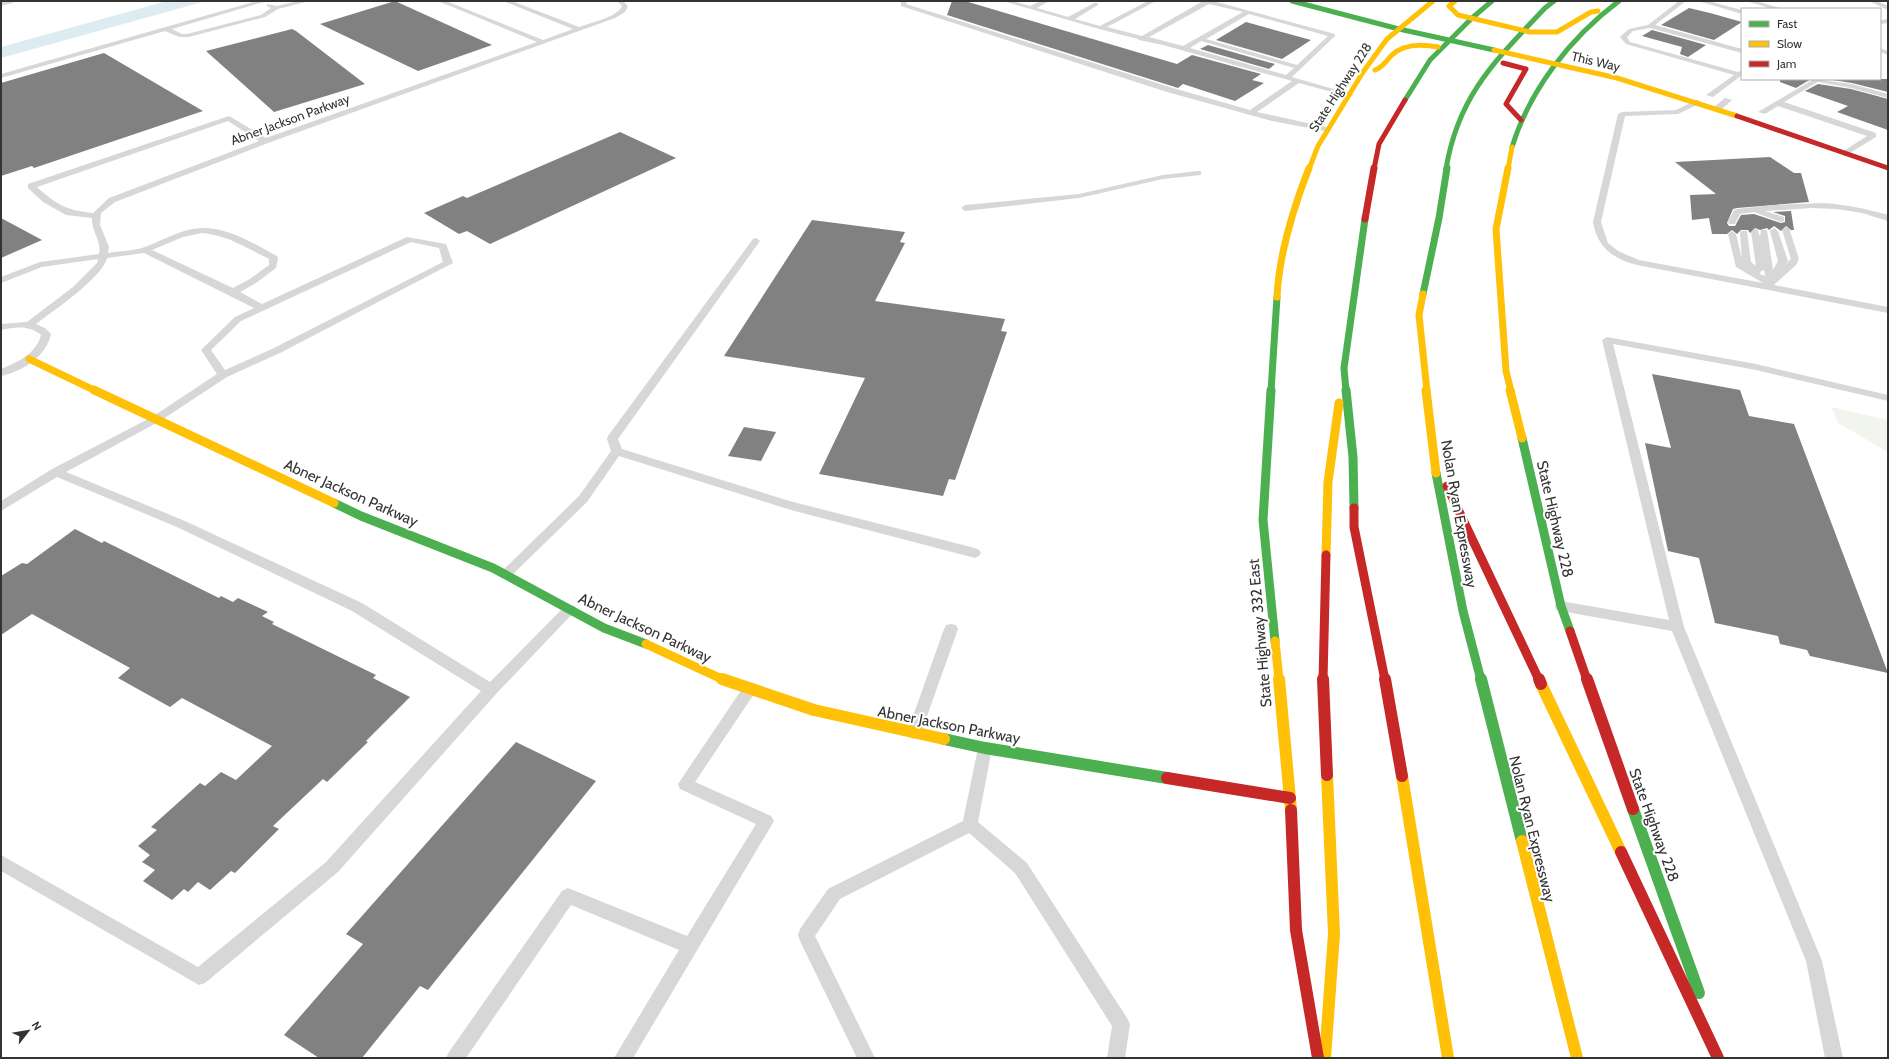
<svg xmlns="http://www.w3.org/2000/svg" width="1889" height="1059" viewBox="0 0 1889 1059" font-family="Cabin,sans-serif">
<rect width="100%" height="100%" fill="#fff"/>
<!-- green -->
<path fill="#f1f5ed" d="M 1831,407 L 1888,420 L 1888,452 L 1838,423 Z"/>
<!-- water -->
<path fill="#ddebf3" d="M 167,1 L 206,1 L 1,58 L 1,47 Z"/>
<!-- building -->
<g fill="#818181">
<path d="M 395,1 L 492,45 L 418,71 L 320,24 Z"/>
<path d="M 952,1 L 965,1 L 1177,64 L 1192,55 L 1261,74 L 1252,80 L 1264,83 L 1235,101 L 1183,84 L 1178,88 L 947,15 Z"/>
<path d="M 1689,8 L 1710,13 L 1742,22 L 1714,40 L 1661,25 Z"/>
<path d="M 1246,22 L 1311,40 L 1282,59 L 1216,40 Z"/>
<path d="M 292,29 L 296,31 L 365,84 L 274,112 L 206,51 Z"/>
<path d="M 1652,30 L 1706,45 L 1688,57 L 1680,54 L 1682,47 L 1642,36 Z"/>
<path d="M 1208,45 L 1275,64 L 1269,69 L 1200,49 Z"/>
<path d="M 104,53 L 203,111 L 34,168 L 32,166 L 1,176 L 1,83 Z"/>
<path d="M 1780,79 L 1811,79 L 1796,88 L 1780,82 Z"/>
<path d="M 1826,79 L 1888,79 L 1888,92 L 1852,83 Z"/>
<path d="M 1818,84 L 1851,89 L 1888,99 L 1888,130 L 1837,112 L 1848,106 L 1805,91 Z"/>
<path d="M 620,132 L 676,158 L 490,244 L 467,231 L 459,234 L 424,213 L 463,196 L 467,198 Z"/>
<path d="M 1770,157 L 1794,173 L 1801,173 L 1809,202 L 1737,208 L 1733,209 L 1727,223 L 1729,226 L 1735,226 L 1741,215 L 1754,214 L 1781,223 L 1785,222 L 1785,216 L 1773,212 L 1791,211 L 1794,230 L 1791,230 L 1786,226 L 1781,231 L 1774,226 L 1769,230 L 1767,228 L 1760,230 L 1755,228 L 1750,233 L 1748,230 L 1741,230 L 1737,234 L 1732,230 L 1727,234 L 1712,234 L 1709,218 L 1692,220 L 1690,195 L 1716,194 L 1675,162 Z"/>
<path d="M 1,218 L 42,240 L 1,258 Z"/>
<path d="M 812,220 L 905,232 L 900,242 L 905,243 L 875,301 L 1005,319 L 1001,331 L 1007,332 L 955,480 L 949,479 L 943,496 L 819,474 L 865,378 L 724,356 Z"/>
<path d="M 1652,374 L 1740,390 L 1749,416 L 1794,424 L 1888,673 L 1810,656 L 1807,650 L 1780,644 L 1778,636 L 1715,623 L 1699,558 L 1668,551 L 1645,443 L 1671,448 Z"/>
<path d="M 744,427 L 776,432 L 761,461 L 728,456 Z"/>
<path d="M 75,529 L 102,543 L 104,541 L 219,598 L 221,596 L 233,602 L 238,598 L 268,612 L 262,616 L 274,622 L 272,624 L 376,675 L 373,678 L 410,697 L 366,741 L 368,742 L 327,782 L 323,779 L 273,826 L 279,829 L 235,873 L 231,871 L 210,890 L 198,882 L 188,892 L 184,889 L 172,900 L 143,881 L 155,870 L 142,862 L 150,855 L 138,846 L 157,830 L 151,827 L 200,783 L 205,786 L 221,772 L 236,780 L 272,746 L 182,698 L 170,707 L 118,678 L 130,668 L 32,614 L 1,635 L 1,576 L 22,563 L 27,564 Z"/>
<path d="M 516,742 L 596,781 L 428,990 L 420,986 L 362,1058 L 319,1058 L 284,1035 L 363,944 L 346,934 Z"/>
</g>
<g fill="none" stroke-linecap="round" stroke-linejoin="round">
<!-- lane -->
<g fill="#d7d7d7" fill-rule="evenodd">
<path d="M 257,1 L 267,1 L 172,29 L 182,34 L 187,34 L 261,15 L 271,8 L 267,6 L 267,4 L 277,6 L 298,1 L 309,1 L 278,9 L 265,17 L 189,37 L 179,37 L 165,31 L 1,78 L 1,74 Z"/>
<path d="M 438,1 L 446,1 L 543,40 L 573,29 L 503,1 L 512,1 L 579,27 C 590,23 618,17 622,6 L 617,1 L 623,1 L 628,6 L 625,12 L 615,18 L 268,143 L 115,202 L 101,213 L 100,225 L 109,247 L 108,253 C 120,251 134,251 145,247 C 164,240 182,228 203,228 C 230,228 254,244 277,256 L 278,258 L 276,268 L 256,283 L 240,292 L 262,304 L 407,237 L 446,244 L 453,263 L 280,353 L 227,377 L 160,421 L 66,472 L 185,521 L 362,603 L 490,682 L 565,606 L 570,605 L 575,606 L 576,610 L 496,694 L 338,872 L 205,983 L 199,985 L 1,871 L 1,855 L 198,967 L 326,862 L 481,691 L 352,611 L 177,527 L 57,477 L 1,511 L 1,501 L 52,469 L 152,417 L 217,374 L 201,350 L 235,317 L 254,308 L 144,253 L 107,258 C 102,278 53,311 36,324 L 45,328 L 51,334 C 46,357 23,371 1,376 L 1,369 C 18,362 36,354 41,335 C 29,325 15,327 1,330 L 1,324 L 27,322 L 73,287 L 97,263 L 98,259 L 42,267 L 1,283 L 1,277 L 40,262 L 99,254 C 102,241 91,231 92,218 L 66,215 L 43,202 L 28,188 L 28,184 L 229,116 L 266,138 L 537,42 ZM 228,121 L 259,141 L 109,198 L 93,213 C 66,210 57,205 37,187 ZM 202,233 C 227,235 247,248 269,259 L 269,265 L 250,279 L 233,288 L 152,250 L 183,237 ZM 411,242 L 439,248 L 443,262 L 272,349 L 225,370 L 211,350 L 241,321 Z"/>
<path d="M 901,1 L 907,1 L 906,4 L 1173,88 L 1250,110 L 1292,81 L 1163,45 L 1139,40 L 1138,39 L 1099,29 L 1003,1 L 1013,1 L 1030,6 L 1041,1 L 1049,1 L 1037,8 L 1068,17 L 1094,3 L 1098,3 L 1098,5 L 1075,19 L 1100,26 L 1148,1 L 1156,1 L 1107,27 L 1142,36 L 1203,1 L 1213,1 L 1335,34 L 1335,36 L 1292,77 L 1354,95 L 1350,97 L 1299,83 L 1257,112 L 1330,128 L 1330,132 L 1272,121 L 1167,92 L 901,6 ZM 1209,4 L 1243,12 L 1183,46 L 1149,37 ZM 1249,14 L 1328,36 L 1297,65 L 1206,39 ZM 1201,41 L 1294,68 L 1286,75 L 1190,48 Z"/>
<path d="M 1679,1 L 1686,1 L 1655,25 L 1742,49 L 1742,53 L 1650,28 L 1633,31 L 1627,37 L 1630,42 L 1738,72 L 1742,70 L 1742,75 L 1713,97 L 1706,95 L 1734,75 L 1626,44 L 1620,37 L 1629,29 L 1648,25 Z"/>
<path d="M 1698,1 L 1708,1 L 1742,10 L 1742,14 Z"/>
<path d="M 1746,1 L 1756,1 L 1783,9 L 1773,9 Z"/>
<path d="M 1869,1 L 1877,1 L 1888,6 L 1888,10 Z"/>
<path d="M 1888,19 L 1888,23 L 1880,24 L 1880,20 Z"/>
<path d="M 1880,48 L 1888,51 L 1888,55 L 1880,52 Z"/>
<path d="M 1814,79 L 1852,84 L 1888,94 L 1888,98 L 1851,88 L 1818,82 L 1784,102 L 1876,133 L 1876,137 L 1845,156 L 1841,154 L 1842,152 L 1867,136 L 1778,106 L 1765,114 L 1758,112 Z"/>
<path d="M 1725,98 L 1732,100 L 1720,111 L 1714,111 L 1714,107 Z"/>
<path d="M 1696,100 L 1699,100 L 1699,104 L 1678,114 L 1625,116 L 1601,222 L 1608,243 L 1618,251 L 1639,260 L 1763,283 L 1736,267 L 1728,234 L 1732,231 L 1736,234 L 1742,259 L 1740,233 L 1741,231 L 1747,231 L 1751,262 L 1756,266 L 1751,232 L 1755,229 L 1758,230 L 1760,237 L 1761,230 L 1767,230 L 1773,270 L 1778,261 L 1770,231 L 1774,228 L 1778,231 L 1788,261 L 1785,265 L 1791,259 L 1782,230 L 1786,227 L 1789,228 L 1799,259 L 1796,265 L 1774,285 L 1888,307 L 1888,313 L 1637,265 C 1613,259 1597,247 1593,222 L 1618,114 L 1622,112 L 1676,110 ZM 1764,270 L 1765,276 L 1760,274 L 1761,271 Z"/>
<path d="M 1198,171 L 1201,171 L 1201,175 L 1163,179 L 1079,198 L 965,211 L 961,208 L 965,205 L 1079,194 L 1163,175 Z"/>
<path d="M 1825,203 C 1847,205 1867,209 1888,215 L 1888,221 L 1862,213 L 1837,209 L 1812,208 L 1765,211 L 1784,217 L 1784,221 L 1781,222 L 1754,212 L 1740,214 L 1735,224 L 1729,224 L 1728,222 L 1734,210 L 1737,209 L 1773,205 Z"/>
<path d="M 756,238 L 760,241 L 618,439 L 622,449 L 793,502 L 975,548 L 979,550 L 981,553 L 979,556 L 975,558 L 791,510 L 619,456 L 587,502 L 509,578 L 501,578 L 499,575 L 501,572 L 579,496 L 611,451 L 607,439 L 608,436 L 753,239 Z"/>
<path d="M 1607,337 L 1756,364 L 1888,395 L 1888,401 L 1756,370 L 1613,344 L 1684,627 L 1822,961 L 1843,1058 L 1825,1058 L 1806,961 L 1672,631 L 1561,611 L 1556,610 L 1555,606 L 1556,602 L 1561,601 L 1669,620 L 1602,340 Z"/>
<path d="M 951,624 L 956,625 L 958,629 L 921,733 L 919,737 L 914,739 L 909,737 L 907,733 L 944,629 L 946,625 Z"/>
<path d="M 749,684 L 754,686 L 756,690 L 754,694 L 695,782 L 771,816 L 774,821 L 633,1058 L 614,1058 L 679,950 L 571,905 L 466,1058 L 446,1058 L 449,1052 L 562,891 L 568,888 L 687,936 L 756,824 L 680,789 L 678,784 L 744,686 Z"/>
<path d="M 985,742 L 990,744 L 992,748 L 978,822 L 1027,863 L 1127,1018 L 1130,1024 L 1125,1058 L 1107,1058 L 1112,1026 L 1015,873 L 969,833 L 840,899 L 815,936 L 875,1058 L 857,1058 L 800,941 L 798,935 L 800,929 L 828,889 L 963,821 L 978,748 L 980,744 Z"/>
</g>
<!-- street -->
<path fill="#d7d7d7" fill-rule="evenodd" d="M 1,1 L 14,1 L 12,3 L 1,6 Z"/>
<!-- fast-far3 -->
<g stroke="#4caf50" stroke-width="5">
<path d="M 1292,1 L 1399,29 L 1494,50"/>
<path d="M 1405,100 L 1430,60 L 1472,18 L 1492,1"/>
<path d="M 1512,147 C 1530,89 1571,37 1619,1"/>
<path d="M 1446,169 C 1458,95 1496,60 1545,8 L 1554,1"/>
</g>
<!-- fast-far2 -->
<g stroke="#4caf50" stroke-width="7">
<path d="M 1423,294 L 1439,218 L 1447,168"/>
<path d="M 1271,391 L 1277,297"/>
<path d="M 1346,391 L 1344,368 L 1365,219"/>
</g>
<!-- fast-far1 -->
<g stroke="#4caf50" stroke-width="9">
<path d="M 1271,390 L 1263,520 L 1275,641"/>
<path d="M 1346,390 L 1353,457 L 1354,508"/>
<path d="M 1522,438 L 1561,606 L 1570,631"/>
<path d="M 1436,473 L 1463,611 L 1481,680"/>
<path d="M 334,503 L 361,516 L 493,568 L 604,628 L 646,644"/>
</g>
<!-- fast -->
<g stroke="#4caf50" stroke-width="12">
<path d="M 1481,679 L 1522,841"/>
<path d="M 944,739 L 985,748 L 1167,778"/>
<path d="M 1633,809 L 1699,993"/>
</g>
<!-- slow-far3 -->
<g stroke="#ffc107" stroke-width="5">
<path d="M 1455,1 L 1449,6 L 1458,15 L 1530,32 L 1557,32 L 1591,12 L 1598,11"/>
<path d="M 1494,50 L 1617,78 L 1737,116"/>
<path d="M 1375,70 C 1383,67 1386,61 1392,55 C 1404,43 1422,44 1438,47"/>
<path d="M 1309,169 L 1318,146 L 1363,72 L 1387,39 L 1433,1"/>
<path d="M 1508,169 L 1512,147"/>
</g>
<!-- slow-far2 -->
<g stroke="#ffc107" stroke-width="7">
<path d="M 1508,168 L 1496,229 L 1506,371 L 1511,391"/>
<path d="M 1423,294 L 1419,315 L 1427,391"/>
<path d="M 1277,297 C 1279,253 1293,209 1309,168"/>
<path d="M 29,359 L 96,391"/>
</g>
<!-- slow-far1 -->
<g stroke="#ffc107" stroke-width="9">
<path d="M 94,390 L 334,503"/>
<path d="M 1426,390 L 1436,473"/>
<path d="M 1510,390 L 1522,438"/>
<path d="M 1326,555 L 1328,482 L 1339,403"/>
<path d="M 1275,641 L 1279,680"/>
<path d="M 646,644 L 724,680"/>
</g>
<!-- slow -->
<g stroke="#ffc107" stroke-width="12">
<path d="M 722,679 L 814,710 L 944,739"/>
<path d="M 1279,679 L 1291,810"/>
<path d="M 1541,684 L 1621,852"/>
<path d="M 1402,776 L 1448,1058"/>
<path d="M 1522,841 L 1577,1058"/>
<path d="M 1325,1058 L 1334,934 L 1327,775"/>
</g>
<!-- jam-far3 -->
<g stroke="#c62828" stroke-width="5">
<path d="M 1503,63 L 1526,69 L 1506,104 L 1521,120"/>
<path d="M 1737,116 L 1888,168"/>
<path d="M 1374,169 L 1379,144 L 1405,100"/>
</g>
<!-- jam-far2 -->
<path stroke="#c62828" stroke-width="7" d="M 1365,219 L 1374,168"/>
<!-- jam-far1 -->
<g stroke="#c62828" stroke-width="9">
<path d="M 1447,486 L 1539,680"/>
<path d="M 1354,508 L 1354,527 L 1385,680"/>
<path d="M 1570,631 L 1587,680"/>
<path d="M 1323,680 L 1326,555"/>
</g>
<!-- jam -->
<g stroke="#c62828" stroke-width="12">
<path d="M 1323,679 L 1327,775"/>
<path d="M 1385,679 L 1402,776"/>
<path d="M 1539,679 L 1541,684"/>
<path d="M 1587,679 L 1633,809"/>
<path d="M 1167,778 L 1290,798"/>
<path d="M 1291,810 L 1296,930 L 1318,1058"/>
<path d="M 1621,852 L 1718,1058"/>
</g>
</g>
<g text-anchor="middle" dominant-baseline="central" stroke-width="4" stroke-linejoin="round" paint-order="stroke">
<!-- far-street labels -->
<g font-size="13" fill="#333" stroke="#fff">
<text transform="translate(1596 61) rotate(13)">This Way</text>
<text transform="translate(1340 87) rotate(-57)">State Highway 228</text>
<text transform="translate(290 119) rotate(-20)">Abner Jackson Parkway</text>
</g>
<!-- street labels -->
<g font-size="15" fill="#333" stroke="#fff">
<text transform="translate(351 493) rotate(24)">Abner Jackson Parkway</text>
<text transform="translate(1459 514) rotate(80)">Nolan Ryan Expressway</text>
<text transform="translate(1555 519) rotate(77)">State Highway 228</text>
<text transform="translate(645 628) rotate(25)">Abner Jackson Parkway</text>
<text transform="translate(1260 633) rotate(-95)">State Highway 332 East</text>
<text transform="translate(949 725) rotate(11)">Abner Jackson Parkway</text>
<text transform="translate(1654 825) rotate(70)">State Highway 228</text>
<text transform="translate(1532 829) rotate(76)">Nolan Ryan Expressway</text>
</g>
</g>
<!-- border -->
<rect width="1889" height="1059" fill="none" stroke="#333333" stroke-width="4"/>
<!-- legend -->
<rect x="1741" y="8" width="140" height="72" fill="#ffffff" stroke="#adadad"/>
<rect x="1749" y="21" width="20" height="6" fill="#4caf50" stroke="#adadad"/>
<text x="1777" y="28" font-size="12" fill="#333333">Fast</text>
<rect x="1749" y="41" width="20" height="6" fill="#ffc107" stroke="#adadad"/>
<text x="1777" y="48" font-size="12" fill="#333333">Slow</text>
<rect x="1749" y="61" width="20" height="6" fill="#c62828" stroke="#adadad"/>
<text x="1777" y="68" font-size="12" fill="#333333">Jam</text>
<!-- north arrow -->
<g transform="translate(28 1031) rotate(59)" stroke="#ffffff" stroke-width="3" paint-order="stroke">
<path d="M0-3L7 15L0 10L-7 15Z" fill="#333333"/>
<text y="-6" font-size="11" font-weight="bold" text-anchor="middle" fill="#333333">N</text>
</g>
</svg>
